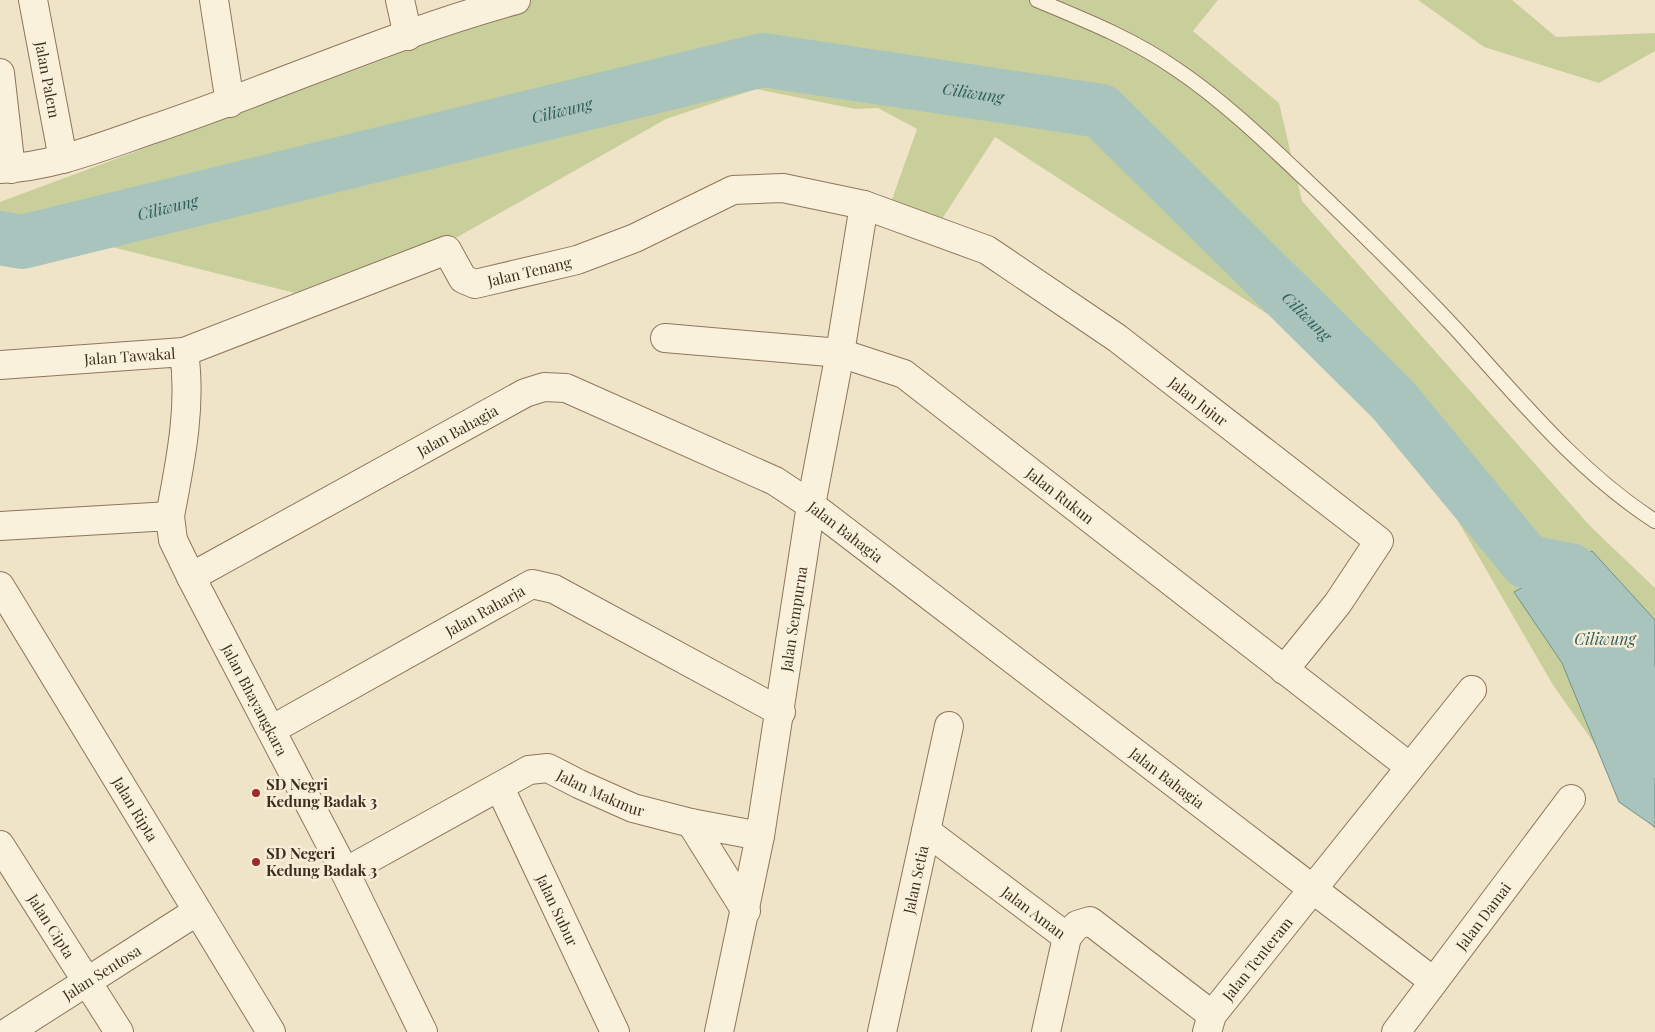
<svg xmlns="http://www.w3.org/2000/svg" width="1655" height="1032" viewBox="0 0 1655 1032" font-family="'Playfair Display',serif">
<rect width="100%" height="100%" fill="#f0e4c8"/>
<!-- green -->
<g fill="#c9cf9b">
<path d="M 532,0 L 1218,0 L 1193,31 L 1279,103 L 1302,201 L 1590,526 L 1655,588 L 1655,830 L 1553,685 L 1381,388 L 995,137 L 942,219 L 891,202 L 917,129 L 878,108 L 855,109 L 756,89 L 666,119 L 339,304 L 0,219 L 0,202 L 417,47 Z"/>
<path d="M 1418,0 L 1512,0 L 1556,37 L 1655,33 L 1655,51 L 1599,83 L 1484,47 Z"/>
</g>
<!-- water -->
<path fill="#a9c4bc" stroke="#6f938a" d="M 1592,551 L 1655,620 L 1655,827 L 1619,802 L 1562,663 L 1514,592 Z"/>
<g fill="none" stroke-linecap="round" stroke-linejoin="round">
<!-- river -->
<path stroke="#a9c4bc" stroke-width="54" id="s1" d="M 0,238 L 22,242 L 763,60 L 1101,111 L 1393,400 L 1527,562 L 1570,570 L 1608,626 L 1638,698 L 1655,751"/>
<defs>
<path id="service" d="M 1037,0 C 1085,20 1133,39 1176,69 C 1221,99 1265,141 1304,178 C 1356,227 1406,276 1455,328 C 1517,396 1577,471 1655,521"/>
<g id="minor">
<path id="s2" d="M 33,0 L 63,159"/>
<path d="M 214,0 L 230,103"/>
<path d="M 400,0 L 408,36"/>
<path d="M 0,73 L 11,169"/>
<path d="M 0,169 C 53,167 103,146 153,129 C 274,88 392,34 516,0"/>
<path id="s3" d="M 665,338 L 840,353 L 904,374 L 1410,767"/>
<path id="s4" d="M 184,352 L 447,250 L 463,279 L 475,284 L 577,260 L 635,238 L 733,190 L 783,188 L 864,205 L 987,250 L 1117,338 L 1379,541 L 1338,603 L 1284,670"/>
<path id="s5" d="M 0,365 L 184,352 C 192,407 180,463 170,516"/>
<path id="s6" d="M 0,526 L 170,516 L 173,540 L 191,577 L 345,872 L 423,1032"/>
<path id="s7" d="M 191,577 L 525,393 L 544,387 L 566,388 L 775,481 L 811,505 L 1433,981"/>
<path id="s8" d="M 0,586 L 271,1032"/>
<path id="s9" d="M 271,730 L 532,584 L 554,589 L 781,712"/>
<path id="s10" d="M 500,788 L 615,1032"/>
<path d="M 691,823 L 746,911"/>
<path id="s11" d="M 926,831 L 1067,937 L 1077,925 L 1090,921 L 1212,1015"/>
<path id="s12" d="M 0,845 L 119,1032"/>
<path id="s13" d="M 345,872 L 529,770 L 548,768 L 579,784 L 633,808 L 691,823 L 760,836"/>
<path id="s14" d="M 8,1032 L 196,912"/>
<path id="s15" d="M 719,1032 L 760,836 L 811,505 L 840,353 L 864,205"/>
<path id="s16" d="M 882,1032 L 949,726"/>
<path d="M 1046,1032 L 1067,937"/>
<path id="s17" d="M 1207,1032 L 1212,1015 L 1472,690"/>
<path id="s18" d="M 1396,1032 L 1571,799"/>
</g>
</defs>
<!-- service casing -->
<use href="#service" stroke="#8d765c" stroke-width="16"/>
<!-- minor casing -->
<use href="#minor" stroke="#8d765c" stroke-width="30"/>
<!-- service -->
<use href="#service" stroke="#faf1dc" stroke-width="14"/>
<!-- minor -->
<use href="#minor" stroke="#faf1dc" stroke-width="28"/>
</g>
<!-- markers -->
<g fill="#9e2a2b" stroke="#f7eed8" stroke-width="2">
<circle cx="256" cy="793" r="5"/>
<circle cx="256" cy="862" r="5"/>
</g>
<g text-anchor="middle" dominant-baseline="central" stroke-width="5" stroke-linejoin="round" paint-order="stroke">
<!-- street labels -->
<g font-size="15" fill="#3d2e20" stroke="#f7eed8">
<text stroke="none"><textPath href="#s2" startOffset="81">Jalan Palem</textPath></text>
<text stroke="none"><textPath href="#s4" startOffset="384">Jalan Tenang</textPath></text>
<text stroke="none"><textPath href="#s5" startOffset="130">Jalan Tawakal</textPath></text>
<text stroke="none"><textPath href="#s4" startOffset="1128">Jalan Jujur</textPath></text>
<text stroke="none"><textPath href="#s7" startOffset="304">Jalan Bahagia</textPath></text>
<text stroke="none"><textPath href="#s3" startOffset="441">Jalan Rukun</textPath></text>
<text stroke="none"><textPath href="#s7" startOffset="739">Jalan Bahagia</textPath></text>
<text stroke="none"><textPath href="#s9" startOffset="245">Jalan Raharja</textPath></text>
<text stroke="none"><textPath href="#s15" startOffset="420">Jalan Sempurna</textPath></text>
<text stroke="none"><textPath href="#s6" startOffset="374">Jalan Bhayangkara</textPath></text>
<text stroke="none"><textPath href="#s7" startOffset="1144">Jalan Bahagia</textPath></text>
<text stroke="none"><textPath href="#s13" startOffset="288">Jalan Makmur</textPath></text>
<text stroke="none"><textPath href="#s8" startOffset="261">Jalan Ripta</textPath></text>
<text stroke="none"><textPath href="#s16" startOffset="156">Jalan Setia</textPath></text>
<text stroke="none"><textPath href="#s11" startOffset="135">Jalan Aman</textPath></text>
<text stroke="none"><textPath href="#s10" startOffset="135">Jalan Subur</textPath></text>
<text stroke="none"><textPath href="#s18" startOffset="145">Jalan Damai</textPath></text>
<text stroke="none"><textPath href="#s12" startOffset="96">Jalan Cipta</textPath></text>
<text stroke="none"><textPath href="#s17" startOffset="90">Jalan Tenteram</textPath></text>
<text stroke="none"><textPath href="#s14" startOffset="111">Jalan Sentosa</textPath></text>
</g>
<!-- poi labels -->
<g font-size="15" font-weight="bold" fill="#3d2e20" stroke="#f7eed8" text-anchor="start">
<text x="266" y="784">SD Negri<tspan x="266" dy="17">Kedung Badak 3</tspan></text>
<text x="266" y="853">SD Negeri<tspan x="266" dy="17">Kedung Badak 3</tspan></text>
</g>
<!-- water labels -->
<g font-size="16" font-style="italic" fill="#2f5d5a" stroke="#f7eed8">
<text stroke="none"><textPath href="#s1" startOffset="998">Ciliwung</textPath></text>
<text stroke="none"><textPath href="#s1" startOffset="578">Ciliwung</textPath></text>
<text stroke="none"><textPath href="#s1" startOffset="172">Ciliwung</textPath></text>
<text stroke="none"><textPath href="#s1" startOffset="1418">Ciliwung</textPath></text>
<text x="1605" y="638">Ciliwung</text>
</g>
</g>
</svg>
